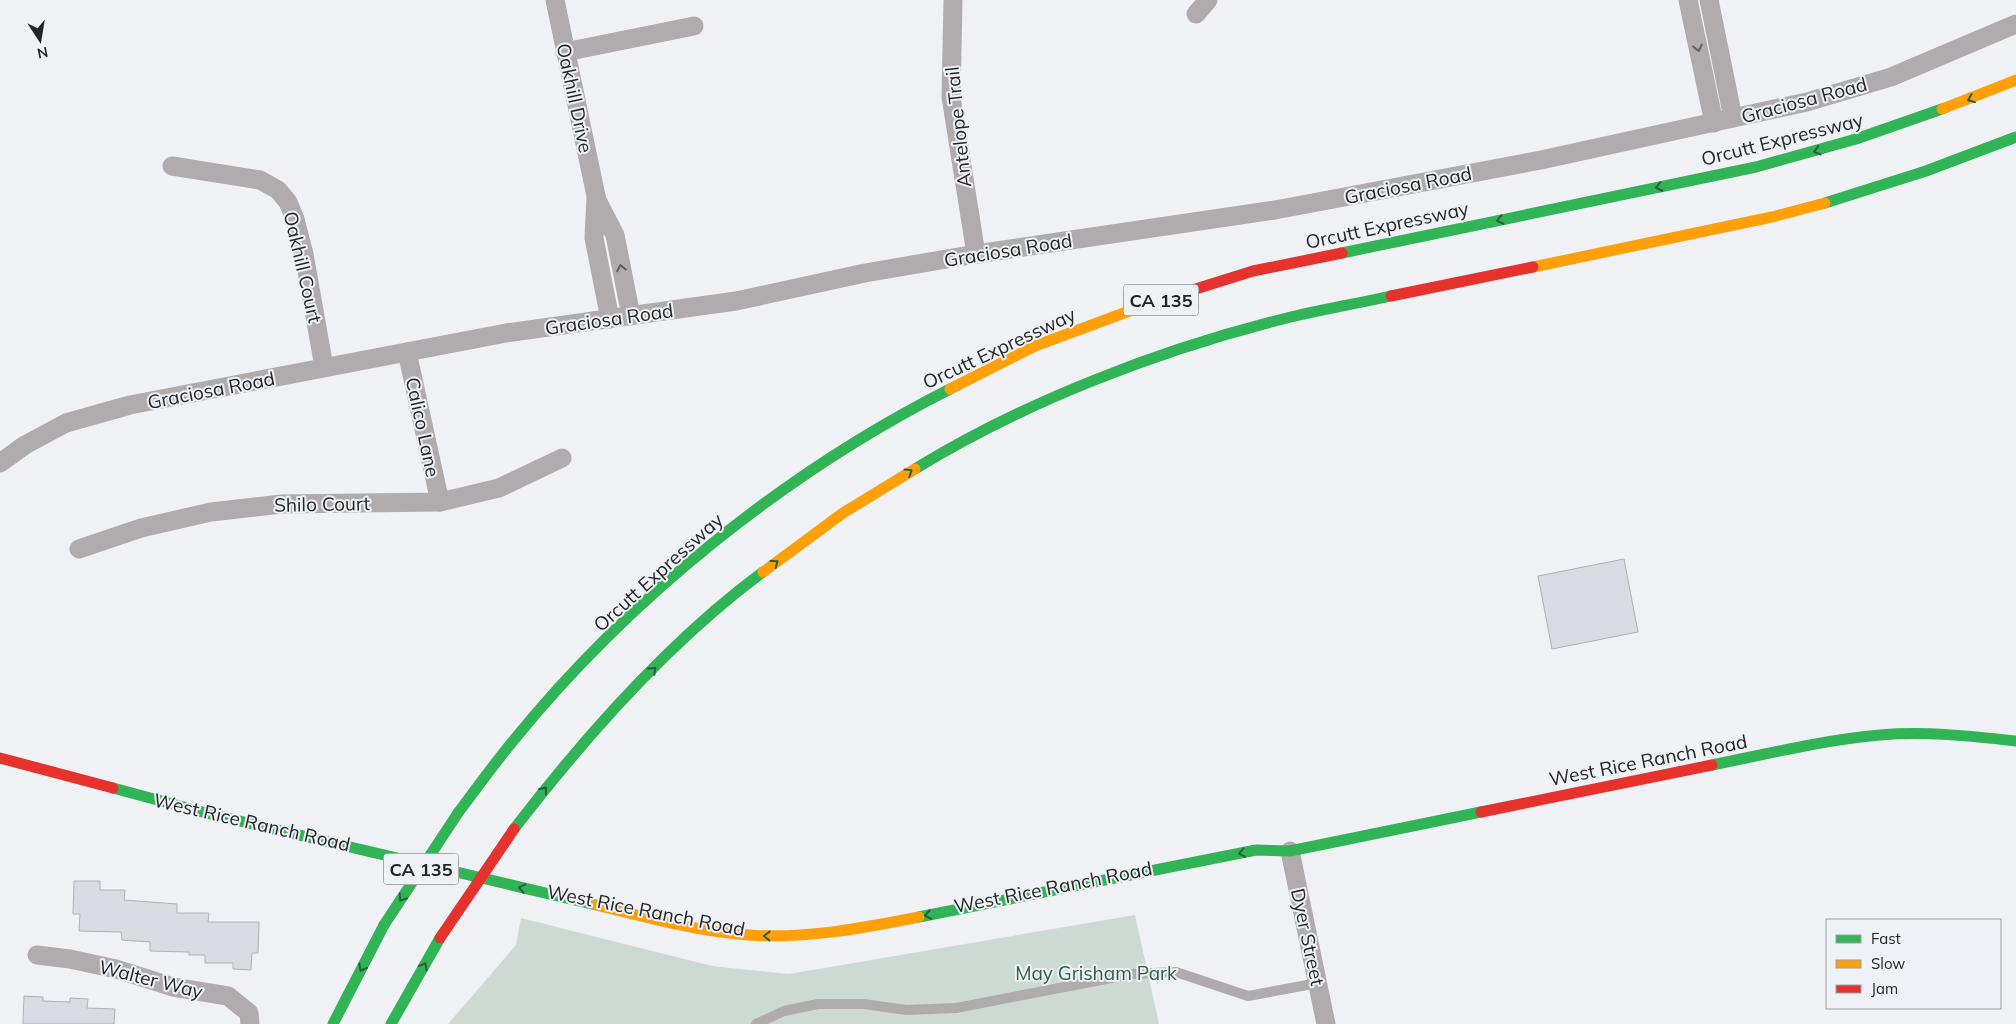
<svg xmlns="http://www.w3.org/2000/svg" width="2016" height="1024" viewBox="0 0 2016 1024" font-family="Mulish,sans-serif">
<rect width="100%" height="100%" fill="#eff1f4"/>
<!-- green -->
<path fill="#cddad4" d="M 1135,915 L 1159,1024 L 448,1024 L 516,945 L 521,918 L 712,966 L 789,974 Z"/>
<!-- building -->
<g fill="#dadae2" stroke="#b1b2b4">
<path d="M 1624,559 L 1638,632 L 1552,649 L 1538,576 Z"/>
<path d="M 74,881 L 100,881 L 100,890 L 125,890 L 124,900 L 177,904 L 177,913 L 209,913 L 208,922 L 259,922 L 258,953 L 252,953 L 251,970 L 233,969 L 233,963 L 205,963 L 205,955 L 189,955 L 189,952 L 150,951 L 150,942 L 122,940 L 121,932 L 79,931 L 80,914 L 73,914 Z"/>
<path d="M 24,996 L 43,997 L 43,1001 L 70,1002 L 70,998 L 88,999 L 87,1008 L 115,1009 L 114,1024 L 23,1024 Z"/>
</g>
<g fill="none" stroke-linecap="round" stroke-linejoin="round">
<!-- lane -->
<path stroke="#b0acad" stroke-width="10" d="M 756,1024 L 784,1011 L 818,1004 L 864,1004 L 906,1010 L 956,1008 L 1132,974 L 1176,972 L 1248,996 L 1318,983"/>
<!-- street -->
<g stroke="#b0acad" stroke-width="19">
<path d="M 555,0 L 596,196 L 594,238 L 610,319"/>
<path d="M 953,0 L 951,97 L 976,254"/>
<path d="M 1688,0 L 1714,123"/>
<path d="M 1709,0 L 1733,118"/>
<path d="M 1196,14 L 1208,0"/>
<path d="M 565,52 L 694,26"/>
<path d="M 172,166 L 260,180 L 278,190 L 288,202 L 295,219 L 304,254 L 324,367"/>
<path d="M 597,200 L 615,235 L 631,316"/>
<path d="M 407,352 L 440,502"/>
<path d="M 0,463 L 25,445 L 66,423 L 130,405 L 506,333 L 736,301 L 865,273 L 976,254 L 1275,210 L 1541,160 L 1733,118 L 1807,102 L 1891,77 L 2016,24"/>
<path d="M 79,549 L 141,528 L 211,512 L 281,504 L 440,502 L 499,488 L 562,458"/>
<path d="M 1290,851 L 1326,1024"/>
<path d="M 37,955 L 70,959 L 116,969 L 173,987 L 228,996 L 249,1013 L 250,1024"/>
</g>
<!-- fast -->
<g stroke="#30b455" stroke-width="11">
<path d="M 1825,203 L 1926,171 L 2016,137"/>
<path d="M 1342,253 L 1756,167 L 1856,139 L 1942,109"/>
<path d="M 915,469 C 1024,402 1159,350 1283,319 C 1319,310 1355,304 1391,296"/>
<path d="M 1712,765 C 1767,754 1823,740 1880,735 C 1925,731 1971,736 2016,741"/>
<path d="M 113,788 L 206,813 L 596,905"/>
<path d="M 458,813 C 476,789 494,764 513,741 C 629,598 786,472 950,389"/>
<path d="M 514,829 C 584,738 671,640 763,572"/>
<path d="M 919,917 L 1256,850 L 1290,851 L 1481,812"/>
<path d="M 333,1024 L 384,925"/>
<path d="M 391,1024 L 440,938"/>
</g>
<!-- slow -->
<g stroke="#ff9f0a" stroke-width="11">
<path d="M 1942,109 L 2016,80"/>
<path d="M 1533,267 L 1772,217 L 1825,203"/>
<path d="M 950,389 L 1035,346 L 1151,303"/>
<path d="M 763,572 L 843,513 L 915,469"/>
<path d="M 596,905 C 646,917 698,932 749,935 C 807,939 863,928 919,917"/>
</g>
<!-- jam -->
<g stroke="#e5322d" stroke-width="11">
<path d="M 1391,296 L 1533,267"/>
<path d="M 1151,303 L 1253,271 L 1342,253"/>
<path d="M 0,758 L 113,788"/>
<path d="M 1481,812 L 1712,765"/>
</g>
<!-- fast-bridge -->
<path stroke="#30b455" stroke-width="11" d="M 384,925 L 458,813"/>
<!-- jam-bridge -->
<path stroke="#e5322d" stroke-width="11" d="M 440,938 L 514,829"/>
</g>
<!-- one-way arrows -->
<defs><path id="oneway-chevron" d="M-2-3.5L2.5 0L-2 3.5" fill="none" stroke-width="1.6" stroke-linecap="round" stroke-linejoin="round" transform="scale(1.25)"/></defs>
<g stroke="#626163">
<use href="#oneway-chevron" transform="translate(1698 48) rotate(78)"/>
<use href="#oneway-chevron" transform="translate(621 268) rotate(-101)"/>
</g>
<g stroke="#285e39">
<use href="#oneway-chevron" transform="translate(1971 99) rotate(158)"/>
<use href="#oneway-chevron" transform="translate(1817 151) rotate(165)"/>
<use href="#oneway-chevron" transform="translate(1659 187) rotate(168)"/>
<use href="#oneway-chevron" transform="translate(1500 220) rotate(168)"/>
<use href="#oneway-chevron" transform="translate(909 472) rotate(-32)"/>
<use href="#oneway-chevron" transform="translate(775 563) rotate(-36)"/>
<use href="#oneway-chevron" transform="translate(653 670) rotate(-45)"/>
<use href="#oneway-chevron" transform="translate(544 790) rotate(-52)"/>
<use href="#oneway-chevron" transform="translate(1242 853) rotate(169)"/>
<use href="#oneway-chevron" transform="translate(522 888) rotate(-167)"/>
<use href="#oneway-chevron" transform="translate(402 898) rotate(123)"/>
<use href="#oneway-chevron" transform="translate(928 915) rotate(169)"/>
<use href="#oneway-chevron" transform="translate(767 936) rotate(-179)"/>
<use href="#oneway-chevron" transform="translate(424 966) rotate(-60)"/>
<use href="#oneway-chevron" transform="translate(362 968) rotate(118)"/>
</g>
<g text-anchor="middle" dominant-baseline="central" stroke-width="4" stroke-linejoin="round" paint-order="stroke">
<!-- shield labels -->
<g fill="#eef1f5" stroke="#606264" stroke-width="1">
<rect x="1123.5" y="284.5" width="75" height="31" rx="4"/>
<rect x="383.5" y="853.5" width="75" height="31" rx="4"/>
</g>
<g font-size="18" font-weight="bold" fill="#232426">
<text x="1161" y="300">CA 135</text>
<text x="421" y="869">CA 135</text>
</g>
<!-- street labels -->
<g font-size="19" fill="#232426" stroke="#eef1f5">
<text transform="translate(575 98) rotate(78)">Oakhill Drive</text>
<text transform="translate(1804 100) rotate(-15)">Graciosa Road</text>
<text transform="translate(958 127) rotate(-96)">Antelope Trail</text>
<text transform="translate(1782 139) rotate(-14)">Orcutt Expressway</text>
<text transform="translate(1408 185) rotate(-11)">Graciosa Road</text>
<text transform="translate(1387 225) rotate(-12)">Orcutt Expressway</text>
<text transform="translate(1008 250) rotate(-9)">Graciosa Road</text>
<text transform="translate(303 267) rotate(77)">Oakhill Court</text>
<text transform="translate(609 319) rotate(-8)">Graciosa Road</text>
<text transform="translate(999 348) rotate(-25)">Orcutt Expressway</text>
<text transform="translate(211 390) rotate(-11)">Graciosa Road</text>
<text transform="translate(423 427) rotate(78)">Calico Lane</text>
<text transform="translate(322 504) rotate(-1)">Shilo Court</text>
<text transform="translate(658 572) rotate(-42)">Orcutt Expressway</text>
<text transform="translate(1648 760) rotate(-11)">West Rice Ranch Road</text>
<text transform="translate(252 822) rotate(13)">West Rice Ranch Road</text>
<text transform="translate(1053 887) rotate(-11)">West Rice Ranch Road</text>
<text transform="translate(646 910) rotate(11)">West Rice Ranch Road</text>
<text transform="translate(1308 937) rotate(78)">Dyer Street</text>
<text transform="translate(151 979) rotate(14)">Walter Way</text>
</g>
<!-- park labels -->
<g font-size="19" fill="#2c5e41" stroke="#eef1f5">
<text x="1096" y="973">May Grisham Park</text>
</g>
</g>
<!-- legend -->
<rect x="1826" y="919" width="175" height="90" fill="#eef1f5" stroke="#9d9fa2"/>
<rect x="1836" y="935" width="25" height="8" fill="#30b455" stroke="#9d9fa2"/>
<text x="1871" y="944" font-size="15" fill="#232426">Fast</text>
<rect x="1836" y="960" width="25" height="8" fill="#ff9f0a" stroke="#9d9fa2"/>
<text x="1871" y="969" font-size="15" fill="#232426">Slow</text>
<rect x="1836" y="985" width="25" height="8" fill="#e5322d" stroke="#9d9fa2"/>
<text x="1871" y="994" font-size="15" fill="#232426">Jam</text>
<!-- north arrow -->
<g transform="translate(40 40) rotate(168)" stroke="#eef1f5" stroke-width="4" paint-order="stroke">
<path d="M0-4L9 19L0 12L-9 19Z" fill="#232426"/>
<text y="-8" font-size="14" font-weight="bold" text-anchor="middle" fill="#232426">N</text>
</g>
</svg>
